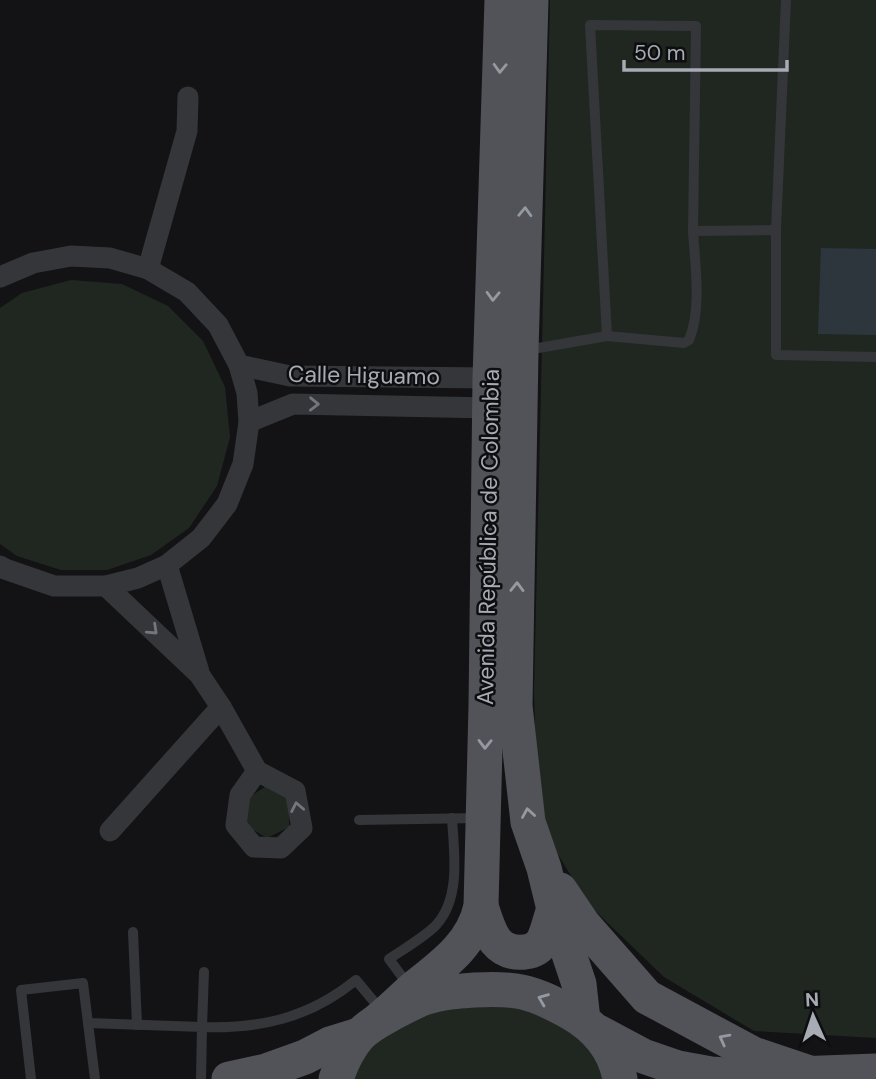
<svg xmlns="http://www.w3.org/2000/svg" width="876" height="1079" viewBox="0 0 876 1079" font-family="'DM Sans',sans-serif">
<rect width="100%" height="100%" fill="#131315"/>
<!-- green -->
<g fill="#202721">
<path d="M 550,0 L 876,0 L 876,1038 L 754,1031 L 664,977 L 588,904 L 556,851 L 537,794 L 534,692 Z"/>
<path d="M 71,280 L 122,284 L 168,306 L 203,341 L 225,387 L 230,437 L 217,486 L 189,528 L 151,555 L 107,570 L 61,570 L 17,556 L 0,544 L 0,308 L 22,293 Z"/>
<path d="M 268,785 L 289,800 L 289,827 L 267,838 L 245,825 L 246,799 Z"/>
<path d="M 507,1003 L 573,1028 L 611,1079 L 351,1079 L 360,1060 L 375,1043 L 417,1014 Z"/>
</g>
<!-- water -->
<path fill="#2e363d" d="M 821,248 L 876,249 L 876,335 L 818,334 Z"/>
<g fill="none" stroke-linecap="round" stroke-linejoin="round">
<!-- service -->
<g stroke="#35363a" stroke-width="10">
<path d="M 786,0 L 776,230 L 776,355 L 876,357"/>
<path d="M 607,336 L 590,25 L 696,26 L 693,231"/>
<path d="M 527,350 L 607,336 L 684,343 L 689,340 C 702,309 695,264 693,231 L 776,230"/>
<path d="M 359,820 L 478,818"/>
<path d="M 133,932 L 137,1025"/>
<path d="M 204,972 L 202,1027 C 261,1029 309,1018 356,980 L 381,1010"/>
<path d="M 409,986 L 389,959 C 402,950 428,935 437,924 C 461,897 454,852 452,818"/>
<path d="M 88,1023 L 202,1027 L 201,1079"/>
<path d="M 31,1079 L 21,990 L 83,983 L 95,1079"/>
</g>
<!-- minor -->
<g stroke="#35363a" stroke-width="21">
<path d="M 148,269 L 187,131 L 188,97"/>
<path d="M 0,277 L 33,263 L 71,256 L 110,258 L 148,269 L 187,292 L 218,325 L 239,365 L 247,393 L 249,422 L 243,464 L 227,504 L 201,538 L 167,565 L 138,578 L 106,586 L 54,586 L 5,569 L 0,566"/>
<path d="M 239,365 L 290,376 L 490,378"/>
<path d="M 249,422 L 293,404 L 490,408"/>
<path d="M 167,565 L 199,672"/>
<path d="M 106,586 L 199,674 L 221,707 L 257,771 L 295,791 L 302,828 L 281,848 L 254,847 L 236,825 L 240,795 L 257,771"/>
<path d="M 110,831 L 221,707"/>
</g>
<!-- primary -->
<g stroke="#515358" stroke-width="35">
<path d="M 531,0 L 521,351 L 515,706 L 528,822 L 544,868 L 554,909 L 579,984 L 583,1020"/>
<path d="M 560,890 L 583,924 L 647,997 L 753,1054 L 810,1073"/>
<path d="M 481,906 C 489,930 494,955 525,952 C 533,951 539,948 543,941 C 548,931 550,919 554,909"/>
<path d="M 369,1027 C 386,1015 399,1001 414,988 C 443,965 473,944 481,906 L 486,706 L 490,378 L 502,0"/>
<path d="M 598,1032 L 643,1056 L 678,1068 L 711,1074 L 741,1076 L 876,1071"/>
<path d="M 229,1079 L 266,1071 L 305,1057 L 330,1044 L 359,1035"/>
<path d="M 336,1079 C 341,1064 347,1050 358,1037 C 367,1026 381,1020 393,1013 C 404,1007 415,1001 427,997 C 450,990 499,987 522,992 C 540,996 555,1004 571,1013 C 597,1028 615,1050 620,1079"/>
</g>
</g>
<!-- one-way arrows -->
<defs><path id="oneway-chevron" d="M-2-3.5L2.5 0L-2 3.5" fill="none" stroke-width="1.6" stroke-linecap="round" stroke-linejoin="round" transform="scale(1.75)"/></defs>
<g stroke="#9599a2">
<use href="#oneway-chevron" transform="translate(500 68) rotate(92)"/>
<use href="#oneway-chevron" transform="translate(525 212) rotate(-88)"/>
<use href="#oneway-chevron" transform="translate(493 296) rotate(92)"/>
<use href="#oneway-chevron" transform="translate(517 587) rotate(-89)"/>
<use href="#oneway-chevron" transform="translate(485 744) rotate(91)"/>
<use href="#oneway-chevron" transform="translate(528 813) rotate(-99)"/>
<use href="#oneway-chevron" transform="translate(543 999) rotate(-158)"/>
<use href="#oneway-chevron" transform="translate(724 1039) rotate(-152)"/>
</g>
<g stroke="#73767d">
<use href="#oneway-chevron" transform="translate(314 404) rotate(1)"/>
<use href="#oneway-chevron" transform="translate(153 630) rotate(43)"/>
<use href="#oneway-chevron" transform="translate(297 807) rotate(-101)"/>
</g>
<g text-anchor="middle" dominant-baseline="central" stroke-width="5" stroke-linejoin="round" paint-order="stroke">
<!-- street labels -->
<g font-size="23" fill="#a6abb4" stroke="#0e0e10">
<text transform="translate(364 375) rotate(1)">Calle Higuamo</text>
<text transform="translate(488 537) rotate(-89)">Avenida República de Colombia</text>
</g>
</g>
<!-- north arrow -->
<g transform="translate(813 1016) rotate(357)" stroke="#0e0e10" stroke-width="5" paint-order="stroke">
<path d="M0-5L12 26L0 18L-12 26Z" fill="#a6abb4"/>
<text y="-10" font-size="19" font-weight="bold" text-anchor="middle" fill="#a6abb4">N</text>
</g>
<!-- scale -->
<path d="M624 60v10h163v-10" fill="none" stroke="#a6abb4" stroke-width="3.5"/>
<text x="634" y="60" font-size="21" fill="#a6abb4" stroke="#0e0e10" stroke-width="5" paint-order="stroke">50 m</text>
</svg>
